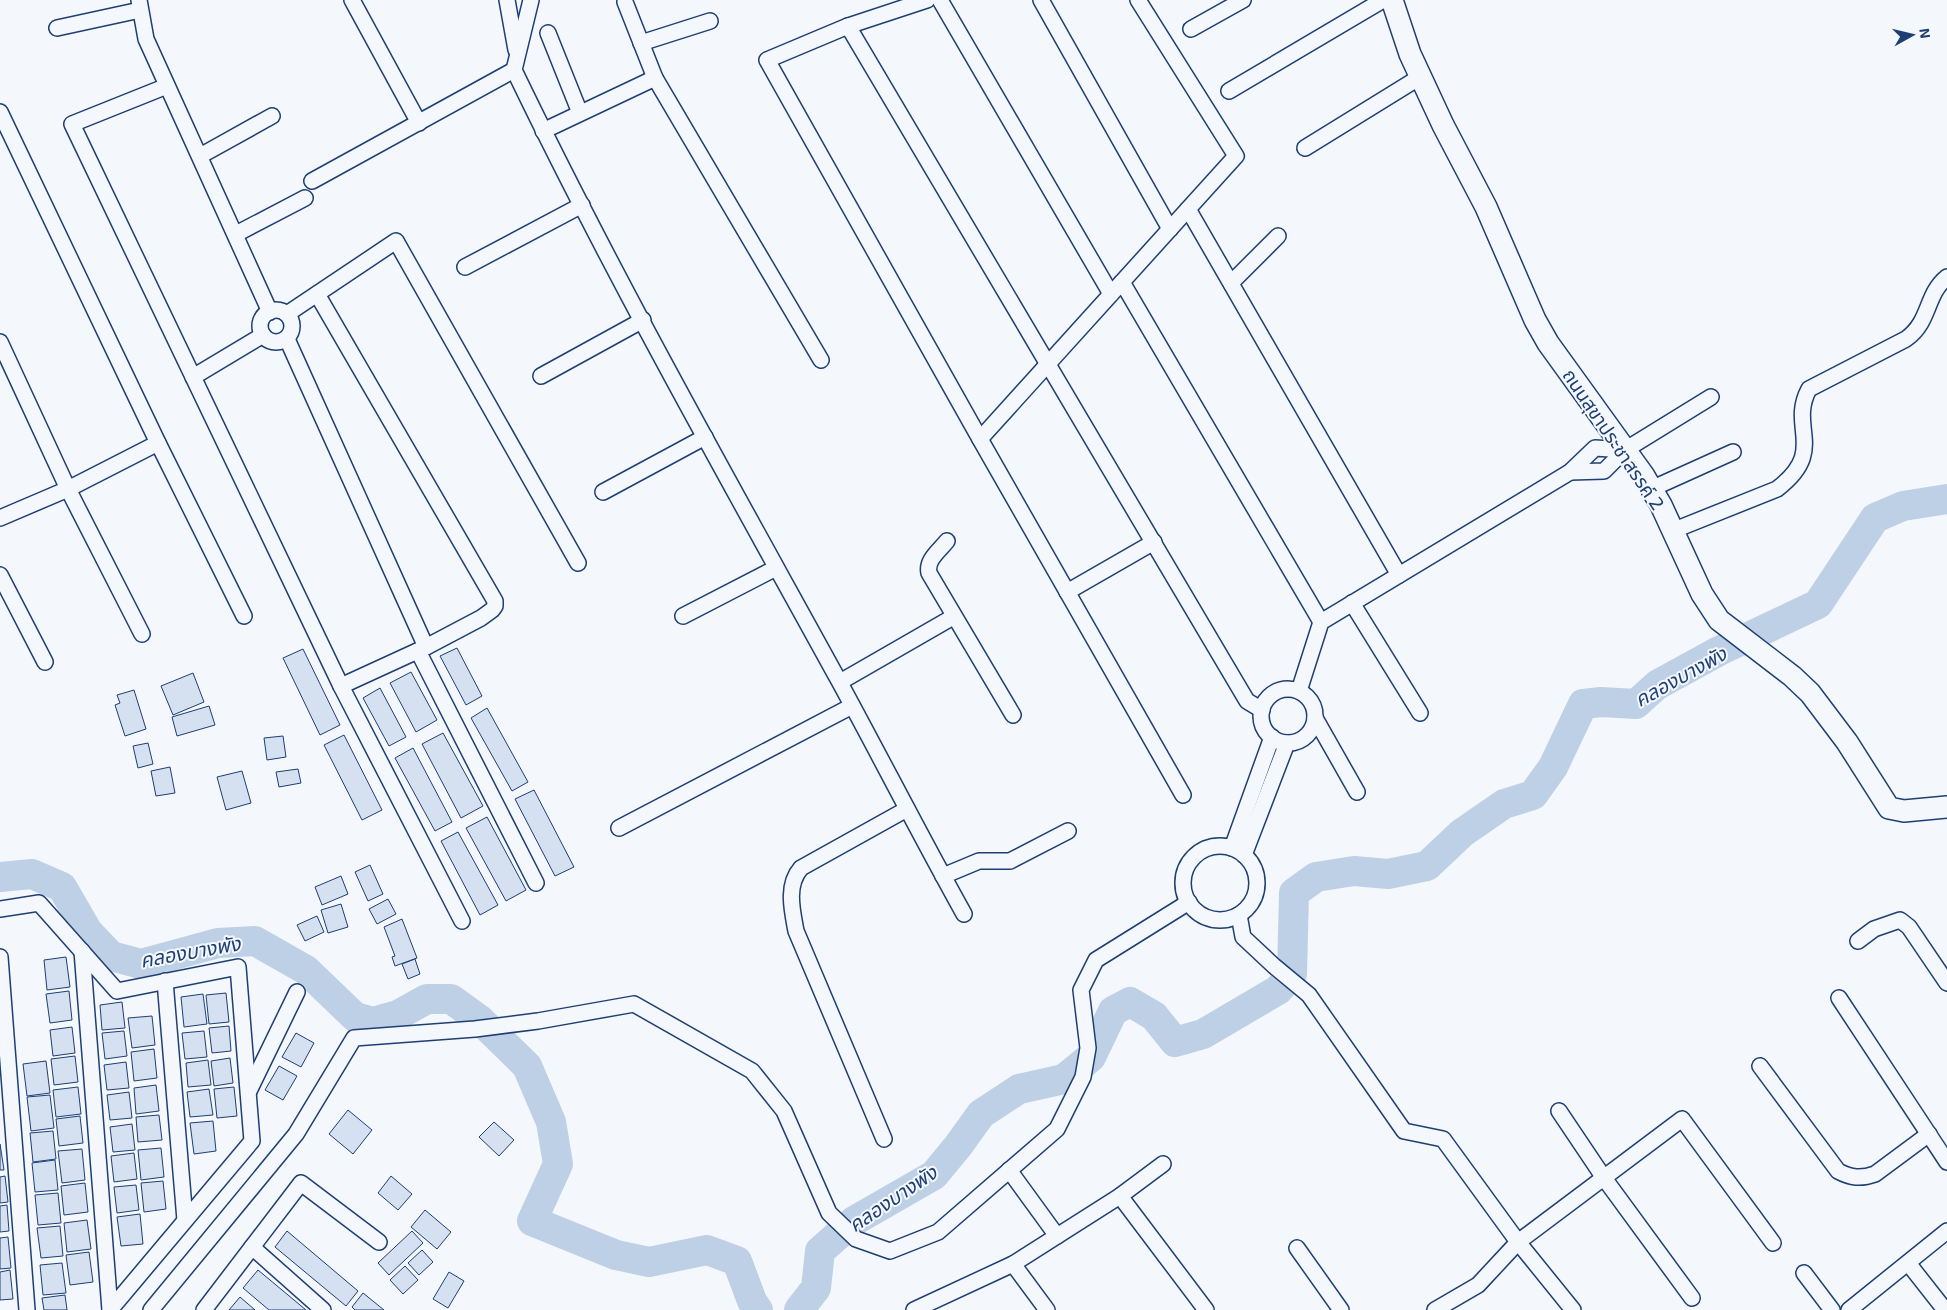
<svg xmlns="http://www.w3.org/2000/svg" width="1947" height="1310" viewBox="0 0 1947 1310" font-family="'Exo 2','Noto Sans Thai',sans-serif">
<rect width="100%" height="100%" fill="#f4f7fb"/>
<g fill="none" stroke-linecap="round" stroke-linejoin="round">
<!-- river -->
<g stroke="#bed0e5" stroke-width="30">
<path d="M 0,877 L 32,874 L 62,887 L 88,932 L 111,956 L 141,964 L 218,943 L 255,941 L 306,970 L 355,1017 L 373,1022 L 398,1015 L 427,999 L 451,999 L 480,1020 L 527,1066 L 551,1122 L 558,1164 L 532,1221 L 616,1255 L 649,1262 L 707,1250 L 737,1261 L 752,1301 L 758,1310"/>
<path d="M 799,1310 L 816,1288 L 820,1251 L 854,1221 L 934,1175 L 958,1146 L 981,1114 L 1019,1089 L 1064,1079 L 1091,1057 L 1113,1011 L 1130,1002 L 1154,1016 L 1175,1042 L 1203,1034 L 1278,990 L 1292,974 L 1294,893 L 1316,877 L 1354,871 L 1388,874 L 1427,866 L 1462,833 L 1504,804 L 1533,795 L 1553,767 L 1583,704 L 1601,702 L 1636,704 L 1657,685 L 1719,651 L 1818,604 L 1875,518 L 1903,506 L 1947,499"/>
</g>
</g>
<!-- building -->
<g fill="#d5e0f0" stroke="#1d3f73">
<path d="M 457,648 L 482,696 L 466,705 L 440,656 Z"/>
<path d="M 303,649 L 340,725 L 320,735 L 283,658 Z"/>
<path d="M 411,672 L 437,720 L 416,732 L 390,683 Z"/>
<path d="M 193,673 L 204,702 L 173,715 L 161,686 Z"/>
<path d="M 380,688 L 406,737 L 389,746 L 363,698 Z"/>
<path d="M 134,690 L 146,729 L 125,736 L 115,705 L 120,703 L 117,695 Z"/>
<path d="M 209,706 L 215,725 L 177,736 L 172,717 Z"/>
<path d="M 487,708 L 528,782 L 512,791 L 471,718 Z"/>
<path d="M 443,733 L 483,806 L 461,818 L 422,744 Z"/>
<path d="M 344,735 L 382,810 L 362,820 L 324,745 Z"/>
<path d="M 283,736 L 286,757 L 267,760 L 264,738 Z"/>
<path d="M 148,743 L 153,764 L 138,768 L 133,746 Z"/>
<path d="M 413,748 L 452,822 L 435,831 L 395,758 Z"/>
<path d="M 170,767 L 175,793 L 156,796 L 151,771 Z"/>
<path d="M 298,769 L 301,783 L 279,787 L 276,772 Z"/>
<path d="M 242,771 L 251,803 L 226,810 L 217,777 Z"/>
<path d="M 534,790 L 574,867 L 555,876 L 515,799 Z"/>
<path d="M 487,817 L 526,890 L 506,901 L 466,828 Z"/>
<path d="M 458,832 L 498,905 L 480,915 L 441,841 Z"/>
<path d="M 370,865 L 383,894 L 368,901 L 355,872 Z"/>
<path d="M 341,876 L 348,894 L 322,905 L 315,887 Z"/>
<path d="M 388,899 L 396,914 L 377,924 L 369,909 Z"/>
<path d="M 341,904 L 348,927 L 328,933 L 321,910 Z"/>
<path d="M 317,916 L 324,932 L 305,941 L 297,925 Z"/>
<path d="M 402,919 L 417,958 L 395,966 L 392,957 L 395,956 L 384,927 Z"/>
<path d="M 66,957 L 70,987 L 47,990 L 44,960 Z"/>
<path d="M 415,959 L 420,974 L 408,979 L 402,964 Z"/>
<path d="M 69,991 L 72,1020 L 50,1023 L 46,994 Z"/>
<path d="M 226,993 L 229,1022 L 209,1024 L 206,995 Z"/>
<path d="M 203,994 L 207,1024 L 184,1027 L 181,997 Z"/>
<path d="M 122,1002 L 125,1028 L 102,1030 L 100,1005 Z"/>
<path d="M 152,1016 L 155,1045 L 132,1048 L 128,1018 Z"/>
<path d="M 229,1026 L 231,1051 L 212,1053 L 209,1028 Z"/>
<path d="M 72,1027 L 75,1053 L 53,1056 L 50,1030 Z"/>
<path d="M 124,1031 L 127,1056 L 105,1059 L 102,1033 Z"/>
<path d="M 204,1031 L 207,1057 L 185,1059 L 182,1033 Z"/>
<path d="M 296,1033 L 314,1043 L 301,1067 L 282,1057 Z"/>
<path d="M 154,1049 L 157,1078 L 134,1081 L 131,1052 Z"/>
<path d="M 75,1056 L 78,1082 L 54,1085 L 51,1059 Z"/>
<path d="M 230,1058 L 233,1083 L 214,1086 L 211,1061 Z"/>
<path d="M 208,1060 L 211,1085 L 188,1087 L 186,1063 Z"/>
<path d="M 46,1061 L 50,1093 L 27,1096 L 23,1064 Z"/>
<path d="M 126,1062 L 129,1088 L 107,1090 L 104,1065 Z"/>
<path d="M 279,1066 L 297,1076 L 283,1100 L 265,1090 Z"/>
<path d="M 156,1085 L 159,1111 L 136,1114 L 134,1088 Z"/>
<path d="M 78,1087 L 81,1114 L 56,1117 L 53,1090 Z"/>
<path d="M 234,1087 L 237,1116 L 217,1118 L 214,1089 Z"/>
<path d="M 209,1089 L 213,1115 L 190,1117 L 187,1092 Z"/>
<path d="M 129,1092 L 132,1118 L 110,1120 L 107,1095 Z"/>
<path d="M 50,1095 L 54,1128 L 31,1131 L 27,1097 Z"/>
<path d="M 348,1110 L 372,1130 L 353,1154 L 329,1134 Z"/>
<path d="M 159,1115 L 162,1140 L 138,1142 L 136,1117 Z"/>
<path d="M 80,1116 L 83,1143 L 59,1146 L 56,1119 Z"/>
<path d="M 213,1121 L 216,1151 L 194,1154 L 190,1123 Z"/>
<path d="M 494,1122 L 514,1140 L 499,1156 L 479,1137 Z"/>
<path d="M 132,1124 L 135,1150 L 113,1152 L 110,1127 Z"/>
<path d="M 53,1131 L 56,1159 L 33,1162 L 30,1133 Z"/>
<path d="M 0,1144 L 4,1170 L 0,1170 Z"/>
<path d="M 161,1148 L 164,1177 L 141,1180 L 138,1150 Z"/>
<path d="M 82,1149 L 85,1180 L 62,1183 L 58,1151 Z"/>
<path d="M 134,1153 L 137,1179 L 114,1182 L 111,1156 Z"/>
<path d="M 55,1160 L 58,1190 L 35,1192 L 32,1163 Z"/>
<path d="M 5,1176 L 8,1202 L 0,1203 L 0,1177 Z"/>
<path d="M 391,1176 L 412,1194 L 398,1210 L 378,1193 Z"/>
<path d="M 163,1181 L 166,1209 L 144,1212 L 141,1183 Z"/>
<path d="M 85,1183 L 88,1212 L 64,1215 L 61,1186 Z"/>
<path d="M 136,1185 L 139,1210 L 117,1213 L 114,1187 Z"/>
<path d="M 58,1193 L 61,1223 L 38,1225 L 35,1195 Z"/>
<path d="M 7,1205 L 9,1231 L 0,1232 L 0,1206 Z"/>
<path d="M 425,1210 L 451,1232 L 437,1249 L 411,1227 Z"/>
<path d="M 140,1214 L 143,1244 L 121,1246 L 117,1217 Z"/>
<path d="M 87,1220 L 91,1249 L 67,1252 L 64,1223 Z"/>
<path d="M 60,1226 L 63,1256 L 41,1258 L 37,1228 Z"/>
<path d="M 287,1231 L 358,1291 L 346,1306 L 275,1247 Z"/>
<path d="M 412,1231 L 423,1243 L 389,1275 L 378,1263 Z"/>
<path d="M 8,1237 L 11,1268 L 0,1269 L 0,1238 Z"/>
<path d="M 422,1250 L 433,1262 L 419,1275 L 408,1263 Z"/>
<path d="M 89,1252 L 93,1282 L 70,1285 L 66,1255 Z"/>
<path d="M 62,1263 L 66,1293 L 43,1295 L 40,1265 Z"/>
<path d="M 405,1266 L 418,1280 L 403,1294 L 390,1280 Z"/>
<path d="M 10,1270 L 13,1299 L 0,1300 L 0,1272 Z"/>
<path d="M 258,1270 L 306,1310 L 269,1310 L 243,1288 Z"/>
<path d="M 449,1272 L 464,1281 L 448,1308 L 433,1299 Z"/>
<path d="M 363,1293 L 384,1310 L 355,1310 L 352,1307 Z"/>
<path d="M 65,1295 L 67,1310 L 44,1310 L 42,1298 Z"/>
<path d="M 240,1297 L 255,1310 L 229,1310 Z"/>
</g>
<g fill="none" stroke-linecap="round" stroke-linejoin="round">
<defs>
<g id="street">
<path d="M 139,0 L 146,39 L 270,312"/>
<path d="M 352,0 L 419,123"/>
<path d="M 507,0 L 516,50"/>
<path d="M 531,0 L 514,70 C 614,278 728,479 839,681 C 881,758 921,837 964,914"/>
<path d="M 927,0 L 848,26 L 767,60 L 980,439 L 1183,795"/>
<path d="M 940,0 L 1111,294"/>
<path d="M 1041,0 L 1170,229"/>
<path d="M 625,2 L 655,78 L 821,360"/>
<path d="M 848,26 L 1247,701 L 1262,710"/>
<path d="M 57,28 L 140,10"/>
<path d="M 1191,29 L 1243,0"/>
<path d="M 548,33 L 580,113"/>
<path d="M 641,43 L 710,21"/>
<path d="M 167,86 L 72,124 L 341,686 L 462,921"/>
<path d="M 1229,91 L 1383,0"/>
<path d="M 0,112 L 158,443 L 244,616"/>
<path d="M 543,131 L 655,78"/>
<path d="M 1305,148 L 1420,77"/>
<path d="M 200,156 L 272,116"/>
<path d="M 312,181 L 514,70"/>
<path d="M 1188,209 L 1399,575"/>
<path d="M 236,234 L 305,198"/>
<path d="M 465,267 L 582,205"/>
<path d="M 1122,282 L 1321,622"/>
<path d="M 1231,283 L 1278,236"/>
<path d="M 317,294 L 495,601 L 495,606 L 492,610 L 481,618 L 426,647 L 341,686"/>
<circle cx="276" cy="326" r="16"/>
<path d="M 287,314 L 396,241 L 578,563"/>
<path d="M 287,339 L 426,647"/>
<path d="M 0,342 L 68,489 L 142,634"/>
<path d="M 541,376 L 643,320"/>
<path d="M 193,377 L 263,335"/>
<path d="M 980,439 L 1236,156 L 1138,0"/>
<path d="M 1570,472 L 1604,471 L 1625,450 L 1711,397"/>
<path d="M 1651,489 L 1733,452"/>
<path d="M 603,492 L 705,437"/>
<path d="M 0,518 L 68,489 L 158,443"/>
<path d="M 1672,531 L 1777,489 C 1828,450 1788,428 1809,389 L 1906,339 C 1931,321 1925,295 1947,277"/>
<path d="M 947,541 C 939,551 926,560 929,573 L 1013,715"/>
<path d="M 0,575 L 45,662"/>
<path d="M 1067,592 L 1154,542"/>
<path d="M 1352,603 L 1420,713"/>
<path d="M 683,616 L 776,568"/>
<path d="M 418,651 L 536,883"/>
<path d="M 840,682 L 953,617"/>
<circle cx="1288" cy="716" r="27"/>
<path d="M 1299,691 L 1321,622 L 1570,472 L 1595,448 L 1625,450"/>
<path d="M 1315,718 L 1357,792"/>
<path d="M 619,828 L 852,706"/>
<circle cx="1220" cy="883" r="37"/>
<path d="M 1232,848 L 1272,737"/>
<path d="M 1244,855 L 1287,743"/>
<path d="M 943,876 L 979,861 L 1010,861 L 1068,831"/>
<path d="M 0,909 L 39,903 L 117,991 L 238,967 L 252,1141 L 110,1310"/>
<path d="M 1239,915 L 1243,937 L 1274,966 L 1309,995 L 1404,1131 L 1443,1139 L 1518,1242 L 1573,1310"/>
<path d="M 1858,941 L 1874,929 L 1900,920 L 1909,927 L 1947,983"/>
<path d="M 82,951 L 110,1310"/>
<path d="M 0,957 L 27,1310"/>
<path d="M 165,981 L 185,1220"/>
<path d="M 1839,998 L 1947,1162"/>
<path d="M 1760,1066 L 1838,1171 C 1851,1178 1861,1179 1875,1174 L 1929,1134"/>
<path d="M 249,1091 L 297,992"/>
<path d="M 1559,1111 L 1604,1178 L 1692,1298"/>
<path d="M 884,1139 L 796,931 C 792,910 786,885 801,868 L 907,809"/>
<path d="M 1009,1170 L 1057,1236"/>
<path d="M 1120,1196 L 1163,1164"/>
<path d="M 252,1247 L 323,1310"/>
<path d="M 1297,1248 L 1341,1310"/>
<path d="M 1908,1263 L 1945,1310"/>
<path d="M 1013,1264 L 1047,1310"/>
<path d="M 1804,1273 L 1832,1310"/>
<path d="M 151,1310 L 296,1134 L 354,1038 L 475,1029 L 538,1021 L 634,1004 L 752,1071 L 784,1111 L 829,1213 L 856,1239 L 890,1251 L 938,1232 L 1057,1129 L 1083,1077 L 1088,1048 L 1081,990 L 1096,960 L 1189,902"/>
<path d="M 204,1310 L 301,1183 L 379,1242"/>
<path d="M 914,1310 L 1013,1264 L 1120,1196 L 1206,1310"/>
<path d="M 1435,1310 L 1478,1285 L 1518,1242 L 1682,1119 L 1773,1243"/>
<path d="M 1849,1310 L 1947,1231"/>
</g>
<path id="secondary" d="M 1392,0 L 1410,54 L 1443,125 L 1486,207 L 1535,320 L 1548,343 L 1644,476 L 1661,505 L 1702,594 L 1719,620 L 1792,676 L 1810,693 L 1847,742 L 1889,808 L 1904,811 L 1947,807"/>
</defs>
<!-- street casing -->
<use href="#street" stroke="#1d3f73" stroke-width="18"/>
<!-- secondary casing -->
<use href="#secondary" stroke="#1d3f73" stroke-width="24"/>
<!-- street -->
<use href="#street" stroke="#f4f7fb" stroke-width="15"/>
<!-- secondary -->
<use href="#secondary" stroke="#f4f7fb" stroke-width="21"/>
</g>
<g text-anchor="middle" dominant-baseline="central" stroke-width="4" stroke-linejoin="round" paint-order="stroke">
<!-- street labels -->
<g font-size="19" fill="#1d3f73" stroke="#f4f7fb">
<text transform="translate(1614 439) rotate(56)">ถนนสุขาประชาสรรค์ 2</text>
</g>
<!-- water labels -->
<g font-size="20" font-style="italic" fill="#1d3f73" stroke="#f4f7fb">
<text transform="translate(1680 676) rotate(-29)">คลองบางพัง</text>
<text transform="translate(190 951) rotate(-10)">คลองบางพัง</text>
<text transform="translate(892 1198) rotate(-34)">คลองบางพัง</text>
</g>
</g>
<!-- north arrow -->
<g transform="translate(1912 35) rotate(82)" stroke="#f4f7fb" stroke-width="4" paint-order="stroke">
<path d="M0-4L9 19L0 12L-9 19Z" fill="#1d3f73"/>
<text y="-8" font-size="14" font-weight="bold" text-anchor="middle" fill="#1d3f73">N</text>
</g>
</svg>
